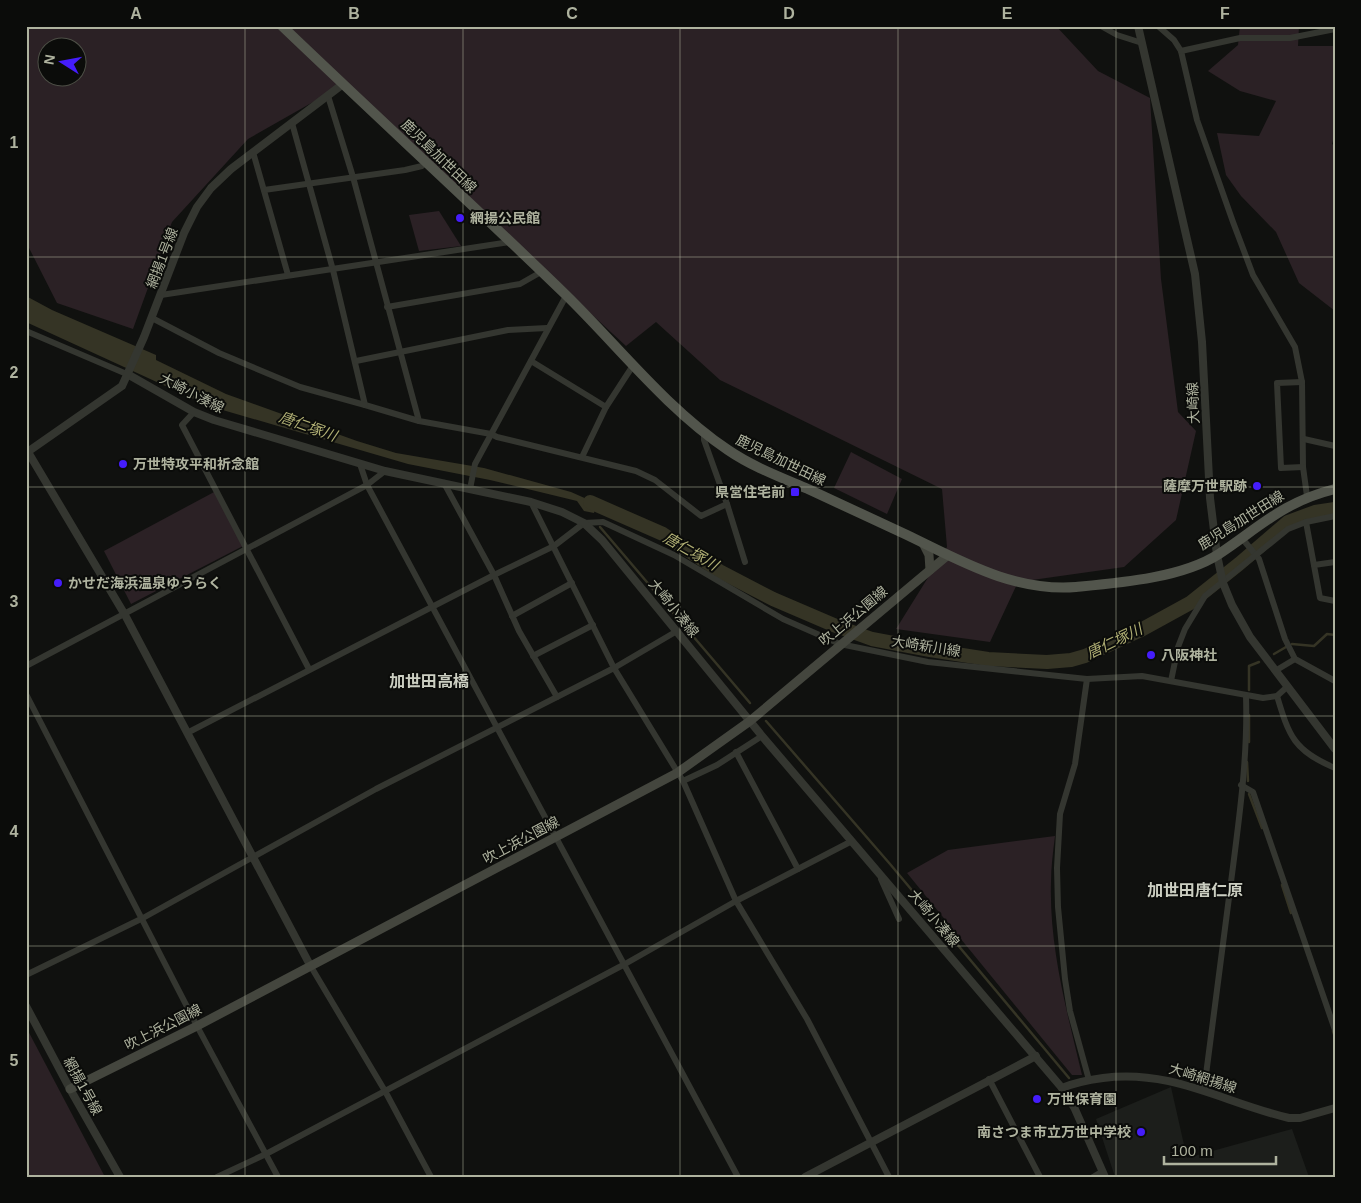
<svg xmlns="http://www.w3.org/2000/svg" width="1361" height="1203" viewBox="0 0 1361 1203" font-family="Helvetica,'Noto Sans JP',sans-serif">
<rect width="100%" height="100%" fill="#10110f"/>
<!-- built -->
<path fill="#1c1e1b" d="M 1171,1087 L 1187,1158 L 1292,1129 L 1309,1177 L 1115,1177 L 1096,1119 Z"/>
<!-- green -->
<g fill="#2b2125" fill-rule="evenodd">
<path d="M 26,26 L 1056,26 L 1098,71 L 1150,98 L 1161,279 L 1178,412 L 1196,431 L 1176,520 L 1124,567 L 1018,582 L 990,642 L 896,629 L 947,547 L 942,489 L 720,380 L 656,322 L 626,346 L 343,85 L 248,139 L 172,222 L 133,329 L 57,303 L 26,242 ZM 48,48 L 78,48 L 78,78 L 48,78 Z"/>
<path d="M 1240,26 L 1299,26 L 1298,46 L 1335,46 L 1335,134 L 1332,144 L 1335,146 L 1335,311 L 1299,283 L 1276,232 L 1241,196 L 1226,175 L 1217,133 L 1259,136 L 1276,101 L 1240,91 L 1208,71 L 1238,45 Z"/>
<path d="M 439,211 L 461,246 L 419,251 L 409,215 Z"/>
<path d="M 851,452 L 902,479 L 887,514 L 834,488 Z"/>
<path d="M 216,491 L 243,546 L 131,604 L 104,551 Z"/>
<path d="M 1055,836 C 1053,852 1051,867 1051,882 C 1049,947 1067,1012 1082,1075 L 1072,1075 L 907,873 L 948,850 Z"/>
<path d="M 26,1027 L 105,1177 L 26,1177 Z"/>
</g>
<!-- water -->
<path fill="#353425" d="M 26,296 L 52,310 L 156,355 L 156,360 L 226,394 L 357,441 L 396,453 L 484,468 L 571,492 L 607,508 L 595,509 L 594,513 L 584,511 L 577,501 L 490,480 L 408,464 L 209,406 L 26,322 Z"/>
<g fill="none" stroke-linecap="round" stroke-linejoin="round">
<!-- stream -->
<g stroke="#353425" stroke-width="2.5">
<path d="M 600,527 L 750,703"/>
<path d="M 1292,644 L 1314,646 L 1327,634 L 1335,635"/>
<path d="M 1274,654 L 1286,647"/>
<path d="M 1249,690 L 1249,666 L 1259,662"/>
<path d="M 766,721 L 890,864 L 1069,1078"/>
<path d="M 1249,742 L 1249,715"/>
<path d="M 1247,762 L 1248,781"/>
<path d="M 1249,794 L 1262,828"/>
<path d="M 1282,885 L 1291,913"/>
<path d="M 1333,1031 L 1335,1037"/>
</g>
<!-- river -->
<path stroke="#353425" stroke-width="14" d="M 590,502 L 663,534 L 721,572 L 773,599 L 836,626 L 872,639 L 930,650 L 988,659 L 1047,662 L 1071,660 L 1085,656 L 1139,631 L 1190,603 L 1239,564 L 1288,522 L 1315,512 L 1335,509"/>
<!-- minor -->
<g stroke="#343630" stroke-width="6">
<path d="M 1101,26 L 1117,35 L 1142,43"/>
<path d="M 1158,26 L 1174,40 L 1181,51 L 1197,120 L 1233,222 L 1253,275 L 1295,347 L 1302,382 L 1303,467 L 1307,496"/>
<path d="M 1181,51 L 1240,38 L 1290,38 L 1335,29"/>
<path d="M 328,96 L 353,177 L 419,421 L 491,434 L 497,437 L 636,471 L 655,480 L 701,516 L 727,504 L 704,440 L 704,433"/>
<path d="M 292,123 L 333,270 L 365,405 L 419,421"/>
<path d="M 253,152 L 288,275"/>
<path d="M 264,190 L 405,170 L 422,166 L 426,161"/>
<path d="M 161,295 L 510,242"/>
<path d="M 387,307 L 520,284 L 541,272"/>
<path d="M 152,318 L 219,353 L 300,387 L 365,405"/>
<path d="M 26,331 L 129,375"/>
<path d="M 356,361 L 508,330 L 547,328"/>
<path d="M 531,361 L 606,407"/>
<path d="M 1302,382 L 1277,383 L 1281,468 L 1303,467"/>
<path d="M 194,412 L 182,425 L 309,669"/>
<path d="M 1304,439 L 1335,446"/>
<path d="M 582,457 L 606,407 L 634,364"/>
<path d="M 360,464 L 367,485 L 738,1177"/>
<path d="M 444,483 L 494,575 L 519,631 L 557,697"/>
<path d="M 470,489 L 475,464 L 566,296"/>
<path d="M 531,502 L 614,668 L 683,781 L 736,901 L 807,1019 L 889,1177"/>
<path d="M 727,504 L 745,562"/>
<path d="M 1306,522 L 1320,598 L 1335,601"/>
<path d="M 1241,537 L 1259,559 L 1285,639 L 1295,659 L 1335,681"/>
<path d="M 1314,565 L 1335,562"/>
<path d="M 512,616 L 572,583"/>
<path d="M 533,656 L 593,625"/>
<path d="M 26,666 L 367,485 L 385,471"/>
<path d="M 1275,671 L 1295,659"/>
<path d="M 1087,679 L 1075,764 L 1060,814 L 1057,868 L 1058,907 L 1065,979 L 1070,1011 L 1089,1080"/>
<path d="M 1171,681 L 1178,647 L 1185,629 L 1205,596 L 1288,529 L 1306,522 L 1335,516"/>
<path d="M 26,694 L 197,1026 L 278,1177"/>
<path d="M 1277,696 C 1289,736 1294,751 1335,768"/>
<path d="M 187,733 L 494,575 L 554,546 L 584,523 L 603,522 L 674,555 L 783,619 L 840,644 L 928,662 L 1087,679 L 1142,676 L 1263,698 L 1277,696 L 1288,686"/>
<path d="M 736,752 L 798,869"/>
<path d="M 683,781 L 717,765 L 762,736"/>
<path d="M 1241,785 L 1253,792 L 1335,1030"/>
<path d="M 881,879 L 899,919"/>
<path d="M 310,965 L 385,1091 L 431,1177"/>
<path d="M 26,975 L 143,918 L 376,789 L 614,668 L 677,631"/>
<path d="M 989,1079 L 1040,1177"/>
<path d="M 1204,1090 C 1213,1020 1222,951 1231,882 C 1239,820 1248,757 1246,696"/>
<path d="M 217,1177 L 266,1154 L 625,964 L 736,901 L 852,841"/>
<path d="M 1093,1177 L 1103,1171"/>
</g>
<!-- tertiary -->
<g stroke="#343630" stroke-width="8">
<path d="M 1138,26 L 1195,274 L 1202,342 L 1210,498 L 1217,555 L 1223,583 L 1232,605 L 1250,637 L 1335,749"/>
<path d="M 129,375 L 194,412 L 214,420 L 385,471 L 531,502 L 562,512 L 584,523 L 602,540 L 762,736 L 1062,1088 L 1074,1107 L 1105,1177"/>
<path d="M 28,452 L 125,615 L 310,965"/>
<path d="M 26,453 L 122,386 L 144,337 L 184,233 L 197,207 L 211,188 L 231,169 L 343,84"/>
<path d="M 26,1006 L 70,1089 L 120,1177"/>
<path d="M 1062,1088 C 1076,1082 1088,1080 1103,1078 C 1173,1069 1224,1103 1289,1118 L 1300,1118 L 1335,1108"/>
<path d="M 805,1177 L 1036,1056"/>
</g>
<!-- secondary -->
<g stroke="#44463e" stroke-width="9">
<path d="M 923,543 L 929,555 L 930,570"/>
<path d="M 70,1089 L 197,1026 L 677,773 L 750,721 L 948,555"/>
</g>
<!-- primary -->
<path stroke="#52554c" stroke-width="10" d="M 282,26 C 376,116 472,204 566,295 C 619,347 666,408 728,450 C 753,467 780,477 808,489 C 841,504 874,520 907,535 C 961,561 1014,592 1076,587 C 1119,583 1182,578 1219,554 C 1261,526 1283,502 1335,489"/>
</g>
<!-- grid -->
<path fill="none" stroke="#afb39f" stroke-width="1" stroke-opacity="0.55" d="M 245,26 L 245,1177M 463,26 L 463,1177M 680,26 L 680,1177M 898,26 L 898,1177M 1116,26 L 1116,1177M 26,257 L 1335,257M 26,487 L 1335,487M 26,716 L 1335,716M 26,946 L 1335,946"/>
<!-- markers -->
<g fill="#451dfb" stroke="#0b0c0a" stroke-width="2">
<circle cx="460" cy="218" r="5"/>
<circle cx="123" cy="464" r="5"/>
<circle cx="1257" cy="486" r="5"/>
<rect x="790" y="487" width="10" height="10" rx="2.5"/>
<circle cx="58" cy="583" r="5"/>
<circle cx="1151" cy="655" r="5"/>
<circle cx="1037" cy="1099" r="5"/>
<circle cx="1141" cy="1132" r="5"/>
</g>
<g text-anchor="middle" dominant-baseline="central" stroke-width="4" stroke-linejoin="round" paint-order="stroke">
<!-- street labels -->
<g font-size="14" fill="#afb39f" stroke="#0b0c0a">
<text transform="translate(439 156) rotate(44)">鹿児島加世田線</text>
<text transform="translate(162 258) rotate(-69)">網揚1号線</text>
<text transform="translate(192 393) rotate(27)">大崎小湊線</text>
<text transform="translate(1193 403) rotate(-93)">大崎線</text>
<text transform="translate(781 460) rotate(26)">鹿児島加世田線</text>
<text transform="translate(1241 520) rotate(-32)">鹿児島加世田線</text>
<text transform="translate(674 608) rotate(51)">大崎小湊線</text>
<text transform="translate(853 616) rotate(-40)">吹上浜公園線</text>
<text transform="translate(926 646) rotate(9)">大崎新川線</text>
<text transform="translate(521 840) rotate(-28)">吹上浜公園線</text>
<text transform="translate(934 918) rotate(50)">大崎小湊線</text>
<text transform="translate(163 1027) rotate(-27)">吹上浜公園線</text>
<text transform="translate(1203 1078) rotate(17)">大崎網揚線</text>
<text transform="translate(83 1086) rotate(61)">網揚1号線</text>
</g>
<!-- poi labels -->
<g font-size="14" font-weight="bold" fill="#afb39f" stroke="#0b0c0a" text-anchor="start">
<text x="470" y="218">網揚公民館</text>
<text x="133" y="464">万世特攻平和祈念館</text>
<text x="1247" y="486" text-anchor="end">薩摩万世駅跡</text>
<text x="785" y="492" text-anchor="end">県営住宅前</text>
<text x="68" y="583">かせだ海浜温泉ゆうらく</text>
<text x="1161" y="655">八阪神社</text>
<text x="1047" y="1099">万世保育園</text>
<text x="1131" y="1132" text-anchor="end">南さつま市立万世中学校</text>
</g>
<!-- water labels -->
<g font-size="15" font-style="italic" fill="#b0af74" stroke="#0b0c0a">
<text transform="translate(308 426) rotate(20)">唐仁塚川</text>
<text transform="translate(691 551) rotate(30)">唐仁塚川</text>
<text transform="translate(1114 641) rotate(-26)">唐仁塚川</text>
</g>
<!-- quarter labels -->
<g font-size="16" font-weight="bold" fill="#cbcec1" stroke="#0b0c0a">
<text x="429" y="681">加世田高橋</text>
<text x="1195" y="890">加世田唐仁原</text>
</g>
</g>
<!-- border -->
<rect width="1361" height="1203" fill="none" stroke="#0b0c0a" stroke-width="55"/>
<!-- north arrow -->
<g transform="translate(62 62) rotate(281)"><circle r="24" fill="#0b0c0a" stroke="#4d4f46"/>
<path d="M0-4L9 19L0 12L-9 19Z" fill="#451dfb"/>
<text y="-8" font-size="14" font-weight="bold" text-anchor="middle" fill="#afb39f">N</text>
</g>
<!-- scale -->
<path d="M1164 1156v8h112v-8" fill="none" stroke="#afb39f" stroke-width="2.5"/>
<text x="1171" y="1156" font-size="15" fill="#afb39f" stroke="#0b0c0a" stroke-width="4" paint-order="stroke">100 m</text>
<rect x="28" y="28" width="1306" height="1148" fill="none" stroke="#afb39f" stroke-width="2"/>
<g font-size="16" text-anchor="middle" font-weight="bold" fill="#afb39f">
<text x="136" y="19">A</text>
<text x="354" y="19">B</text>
<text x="572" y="19">C</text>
<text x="789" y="19">D</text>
<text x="1007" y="19">E</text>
<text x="1225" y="19">F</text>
<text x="14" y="148">1</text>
<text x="14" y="378">2</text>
<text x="14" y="607">3</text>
<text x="14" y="837">4</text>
<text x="14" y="1066">5</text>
</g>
</svg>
